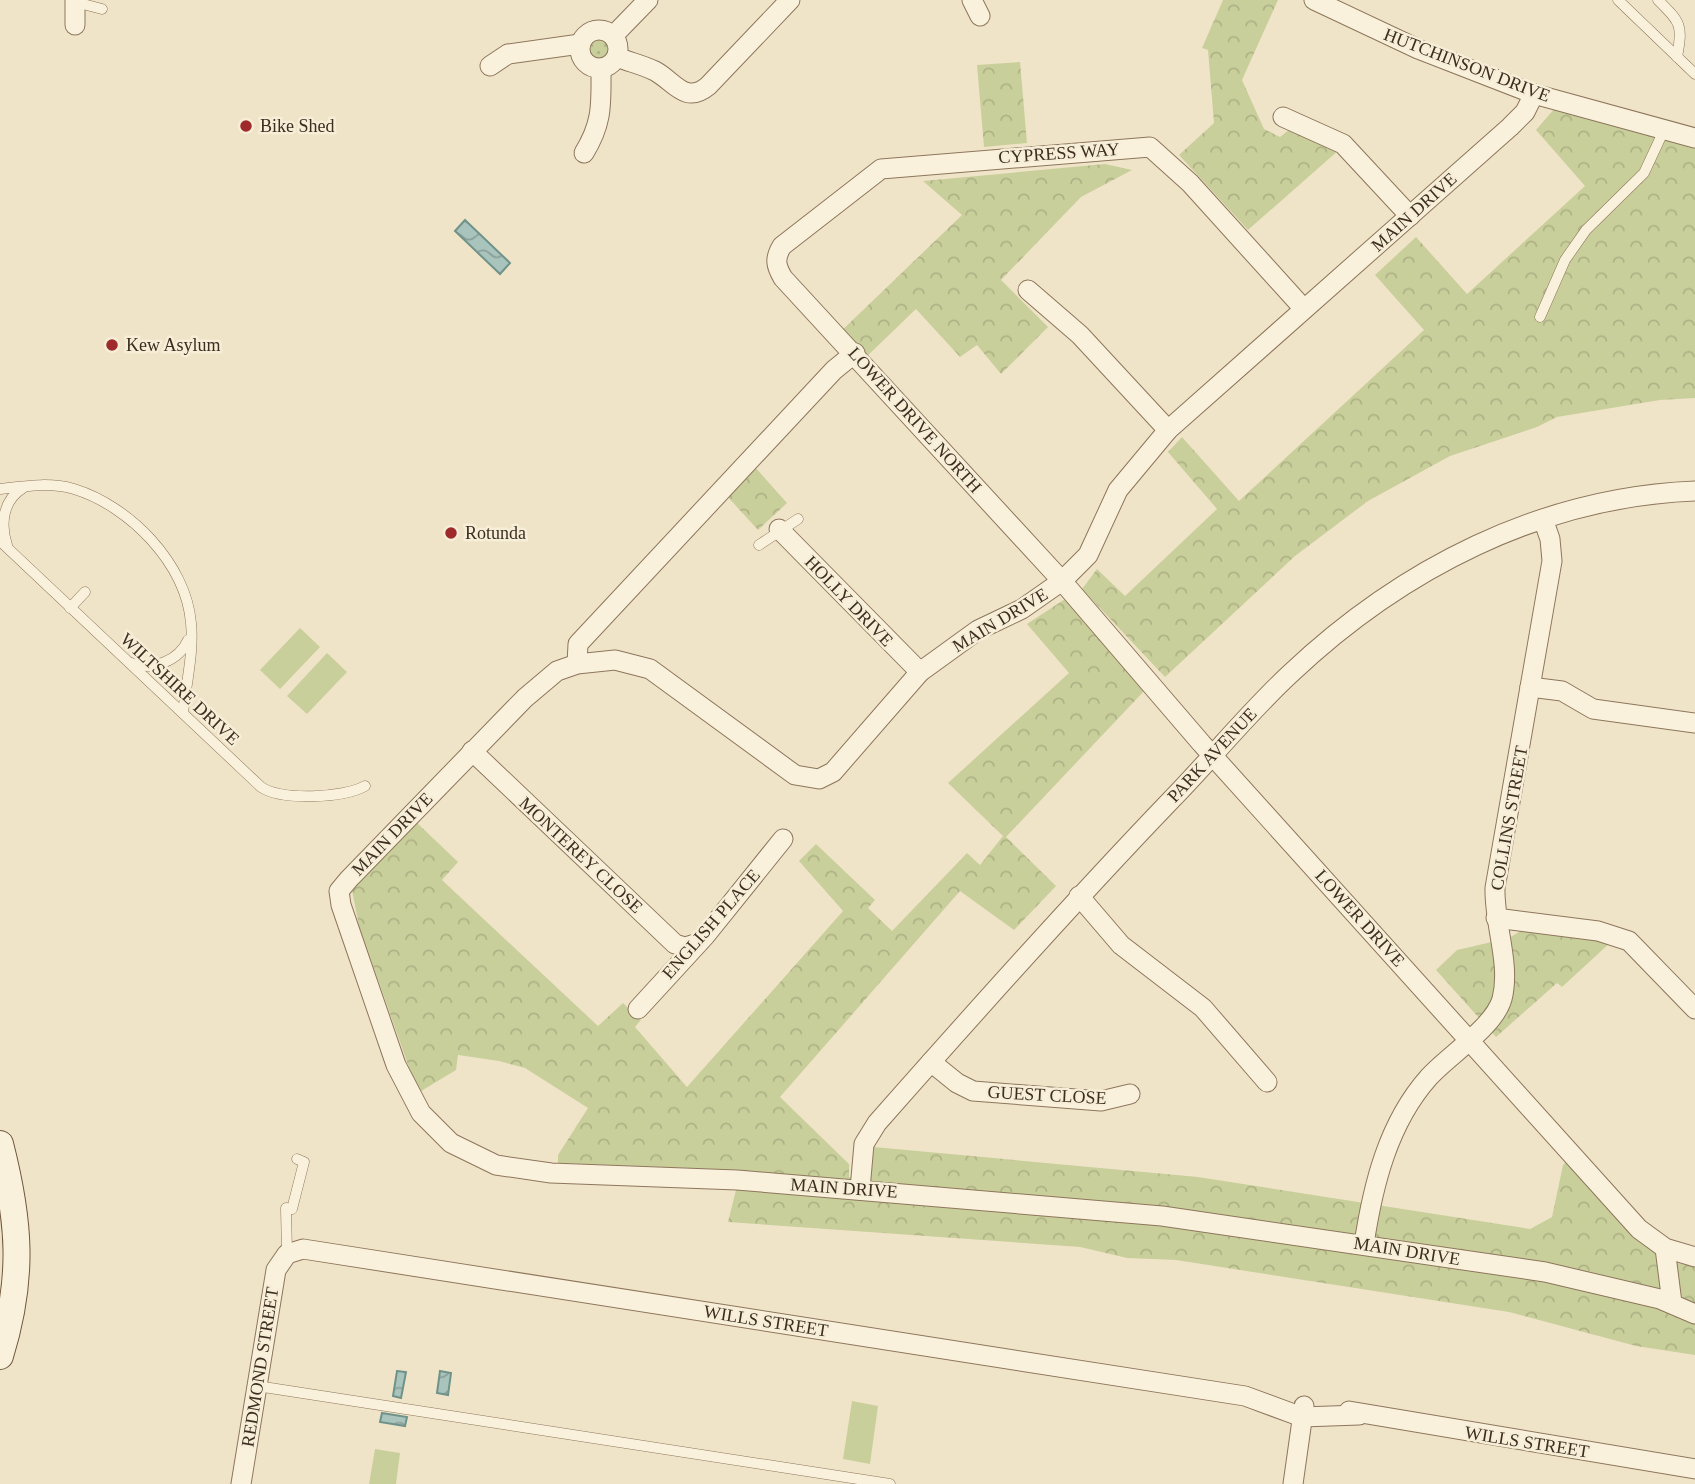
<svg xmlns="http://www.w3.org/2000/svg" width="1695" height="1484" viewBox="0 0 1695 1484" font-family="'Times New Roman',serif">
<defs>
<pattern id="grass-dots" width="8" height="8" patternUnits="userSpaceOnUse" patternTransform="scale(1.75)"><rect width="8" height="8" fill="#c9cf9b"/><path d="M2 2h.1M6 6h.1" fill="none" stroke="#aeb285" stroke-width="1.8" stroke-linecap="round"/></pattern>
<pattern id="park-crowns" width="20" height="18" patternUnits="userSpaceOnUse" patternTransform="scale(1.75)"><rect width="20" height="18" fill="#c9cf9b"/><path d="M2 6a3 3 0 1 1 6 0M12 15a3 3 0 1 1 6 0" fill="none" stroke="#aeb285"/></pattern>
<pattern id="water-waves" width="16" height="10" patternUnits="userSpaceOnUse" patternTransform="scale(1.75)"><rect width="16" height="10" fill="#a9c4bc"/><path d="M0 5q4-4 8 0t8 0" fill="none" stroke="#8ba098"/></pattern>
</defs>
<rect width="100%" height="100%" fill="#f0e4c8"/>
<!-- grass -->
<circle fill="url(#grass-dots)" cx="599" cy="50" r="12"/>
<!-- park -->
<g fill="url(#park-crowns)">
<path d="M 1223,0 L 1278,0 L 1242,80 L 1264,129 L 1280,137 L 1290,129 L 1340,149 L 1248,230 L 1179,155 L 1214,123 L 1208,50 L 1202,48 Z"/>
<path d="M 1020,62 L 1027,143 L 984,147 L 977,65 Z"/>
<path d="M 1555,108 L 1695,147 L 1695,398 L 1660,400 L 1557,417 L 1537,427 L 1450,456 L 1368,501 L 1295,556 L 1165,677 L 1082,589 L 1097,569 L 1125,596 L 1217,509 L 1168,452 L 1182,437 L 1239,501 L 1424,330 L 1375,275 L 1416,237 L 1467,294 L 1585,186 L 1536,130 Z"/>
<path d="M 1105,164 L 1132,170 L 1081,197 L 1001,280 L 1048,327 L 1001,374 L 977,345 L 960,357 L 916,309 L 861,362 L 836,336 L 962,215 L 923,181 Z"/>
<path d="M 754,466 L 787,503 L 758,530 L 726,495 Z"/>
<path d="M 1065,599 L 1146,689 L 1006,837 L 1056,886 L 1014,930 L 960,891 L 780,1097 L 849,1164 L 849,1177 L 871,1179 L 874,1147 L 1198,1177 L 1530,1229 L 1552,1217 L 1563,1165 L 1567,1161 C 1593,1189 1654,1273 1695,1264 L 1695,1355 L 1636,1346 L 1509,1312 L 1176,1260 L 1127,1258 L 1080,1247 L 728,1222 L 741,1170 L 558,1163 L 558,1155 L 588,1108 L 525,1068 L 499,1061 L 458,1055 L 456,1070 L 418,1093 L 359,926 L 351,885 L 414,820 L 458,862 L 442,880 L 598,1026 L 623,1003 L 641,1020 L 635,1027 L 687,1087 L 843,911 L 799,861 L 816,844 L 875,900 L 868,908 L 892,931 L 967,853 L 980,865 L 1003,836 L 948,783 L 1069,673 L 1027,624 Z"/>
<path d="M 1522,930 L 1611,942 L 1562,987 L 1557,983 L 1496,1037 L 1436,970 L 1457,950 L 1509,938 Z"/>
</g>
<!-- garden -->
<g fill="#c9cf9b">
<path d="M 300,628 L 320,647 L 280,689 L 260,670 Z"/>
<path d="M 327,653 L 347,672 L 307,714 L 287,696 Z"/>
<path d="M 852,1401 L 878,1406 L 870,1464 L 843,1459 Z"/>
<path d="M 375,1449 L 400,1453 L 396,1484 L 369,1484 Z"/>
</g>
<!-- water -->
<g fill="url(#water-waves)" stroke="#6f938a" stroke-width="2">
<path d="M 465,220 L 510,263 L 500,274 L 455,231 Z"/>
<path d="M 397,1371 L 406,1372 L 401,1398 L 393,1396 Z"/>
<path d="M 440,1371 L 451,1373 L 448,1395 L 437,1393 Z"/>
<path d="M 382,1413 L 407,1417 L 405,1426 L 380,1422 Z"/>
</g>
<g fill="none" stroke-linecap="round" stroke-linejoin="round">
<defs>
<g id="lane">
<path d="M 1618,0 L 1695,74"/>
<path d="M 1658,0 C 1681,23 1683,25 1677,57"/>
<path d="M 75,2 L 102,9"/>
<path d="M 1540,317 L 1565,260 L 1586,230 L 1644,173 L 1665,128"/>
<path d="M 0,489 C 25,486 50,482 74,489 C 130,506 186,564 191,623 C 194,652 186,684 183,713"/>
<path d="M 0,541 L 261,787 C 282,801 343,798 365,786"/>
<path d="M 7,545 C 0,524 3,500 23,488"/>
<path d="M 759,545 L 798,519"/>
<path d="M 70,608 L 85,592"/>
<path d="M 131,663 C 152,671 179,661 188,640"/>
<path d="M 287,1254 L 286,1208 L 292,1209 L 304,1162 L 297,1159"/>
<path d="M 257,1386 L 890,1484"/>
</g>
<g id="street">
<path d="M 972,0 L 980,16"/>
<path d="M 1314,0 L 1418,49 L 1534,94 L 1695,138"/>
<path d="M 75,25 L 75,0"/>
<circle cx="599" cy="49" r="19"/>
<path d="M 613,36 L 648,0"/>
<path d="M 617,57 C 629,62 643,65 655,71 C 674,81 685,105 708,86 L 790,0"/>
<path d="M 490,66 L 508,54 L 580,44"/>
<path d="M 1534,94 L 1525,112 L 1510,127 L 1168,430 L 1118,490 L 1088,555 L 1062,581 L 1022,609 L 978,630 L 920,672 L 833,772 L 819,779 L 795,775 L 650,669 L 615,660 L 577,664 L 557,671 L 525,698 L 349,879 L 339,891 L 341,905 L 396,1065 L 421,1113 L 451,1143 L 496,1165 L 551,1173 L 737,1180 L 1162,1216 L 1545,1272 L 1660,1299 L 1695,1314"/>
<path d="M 1283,117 L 1343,144 L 1410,216"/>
<path d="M 584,153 C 603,122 601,104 601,69"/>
<path d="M 1028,290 L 1080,335 L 1168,430"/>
<path d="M 1304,309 L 1190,183 L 1150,147 L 881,169 L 782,246 C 774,259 776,266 783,278 L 1062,581 L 1202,744 L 1639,1229 L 1665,1248 L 1695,1257"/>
<path d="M 779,529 L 920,672"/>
<path d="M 577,664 L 578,644 L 834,370 L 855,353"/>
<path d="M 1530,687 L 1562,691 L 1593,709 L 1695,723"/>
<path d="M 472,751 L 675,944 L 685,947 L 695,944"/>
<path d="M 1079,896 L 1121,945 L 1203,1008 L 1267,1082"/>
<path d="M 1496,918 L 1598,931 L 1629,941 L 1695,1009"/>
<path d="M 638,1009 L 705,936 L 783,839"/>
<path d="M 931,1062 L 957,1083 L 973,1091 L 1101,1101 L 1130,1094"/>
<path d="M 860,1189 L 864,1144 L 877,1123 C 974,1013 1071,904 1172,799 C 1212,758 1248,713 1290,674 C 1401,569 1541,497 1695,491"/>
<path d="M 1364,1244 C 1373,1185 1388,1123 1429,1077 C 1449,1055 1494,1027 1502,999 C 1511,964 1494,925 1495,888 L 1552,561 L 1550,539 L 1543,519"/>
<path d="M 1665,1248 L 1672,1303"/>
<path d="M 1349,1411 L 1695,1469"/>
<path d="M 241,1484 L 276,1270 L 287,1254 L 303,1249 L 1245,1396 L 1302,1417 L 1359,1415"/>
<path d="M 1293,1484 L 1304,1406"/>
</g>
<path id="secondary" d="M 0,1144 C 20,1222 24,1278 0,1356"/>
</defs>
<!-- lane casing -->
<use href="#lane" stroke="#8d765c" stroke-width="11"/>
<!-- street casing -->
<use href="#street" stroke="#8d765c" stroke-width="21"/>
<!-- secondary casing -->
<use href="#secondary" stroke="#6f573f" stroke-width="28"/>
<!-- lane -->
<use href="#lane" stroke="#faf1dc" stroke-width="10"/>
<!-- street -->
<use href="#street" stroke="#faf1dc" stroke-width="19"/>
<!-- secondary -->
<use href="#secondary" stroke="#faf1dc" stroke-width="26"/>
</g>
<!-- markers -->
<g fill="#9e2a2b" stroke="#f7eed8" stroke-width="2.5">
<circle cx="246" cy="126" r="7"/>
<circle cx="112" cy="345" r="7"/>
<circle cx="451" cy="533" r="7"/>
</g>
<g text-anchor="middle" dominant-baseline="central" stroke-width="5" stroke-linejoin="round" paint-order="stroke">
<!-- street labels -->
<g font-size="18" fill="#3d2e20" stroke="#f7eed8">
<text transform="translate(1467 65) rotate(21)">HUTCHINSON DRIVE</text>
<text transform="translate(1059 153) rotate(-4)">CYPRESS WAY</text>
<text transform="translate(1414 212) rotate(-42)">MAIN DRIVE</text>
<text transform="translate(915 420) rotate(48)">LOWER DRIVE NORTH</text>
<text transform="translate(849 601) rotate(46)">HOLLY DRIVE</text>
<text transform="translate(1000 620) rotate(-31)">MAIN DRIVE</text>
<text transform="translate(180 689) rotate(43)">WILTSHIRE DRIVE</text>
<text transform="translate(1212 755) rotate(-47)">PARK AVENUE</text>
<text transform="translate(1509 818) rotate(-80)">COLLINS STREET</text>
<text transform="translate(392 834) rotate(-46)">MAIN DRIVE</text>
<text transform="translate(581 855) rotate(43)">MONTEREY CLOSE</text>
<text transform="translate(1360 918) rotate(48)">LOWER DRIVE</text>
<text transform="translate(711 924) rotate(-49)">ENGLISH PLACE</text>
<text transform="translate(1047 1095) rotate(3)">GUEST CLOSE</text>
<text transform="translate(844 1188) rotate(4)">MAIN DRIVE</text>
<text transform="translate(1407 1251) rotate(9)">MAIN DRIVE</text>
<text transform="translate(766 1321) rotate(9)">WILLS STREET</text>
<text transform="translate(260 1367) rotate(-81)">REDMOND STREET</text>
<text transform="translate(1527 1442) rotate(9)">WILLS STREET</text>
</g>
<!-- poi labels -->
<g font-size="18" fill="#3d2e20" stroke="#f7eed8" text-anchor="start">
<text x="260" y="126">Bike Shed</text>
<text x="126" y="345">Kew Asylum</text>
<text x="465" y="533">Rotunda</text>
</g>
</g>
</svg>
